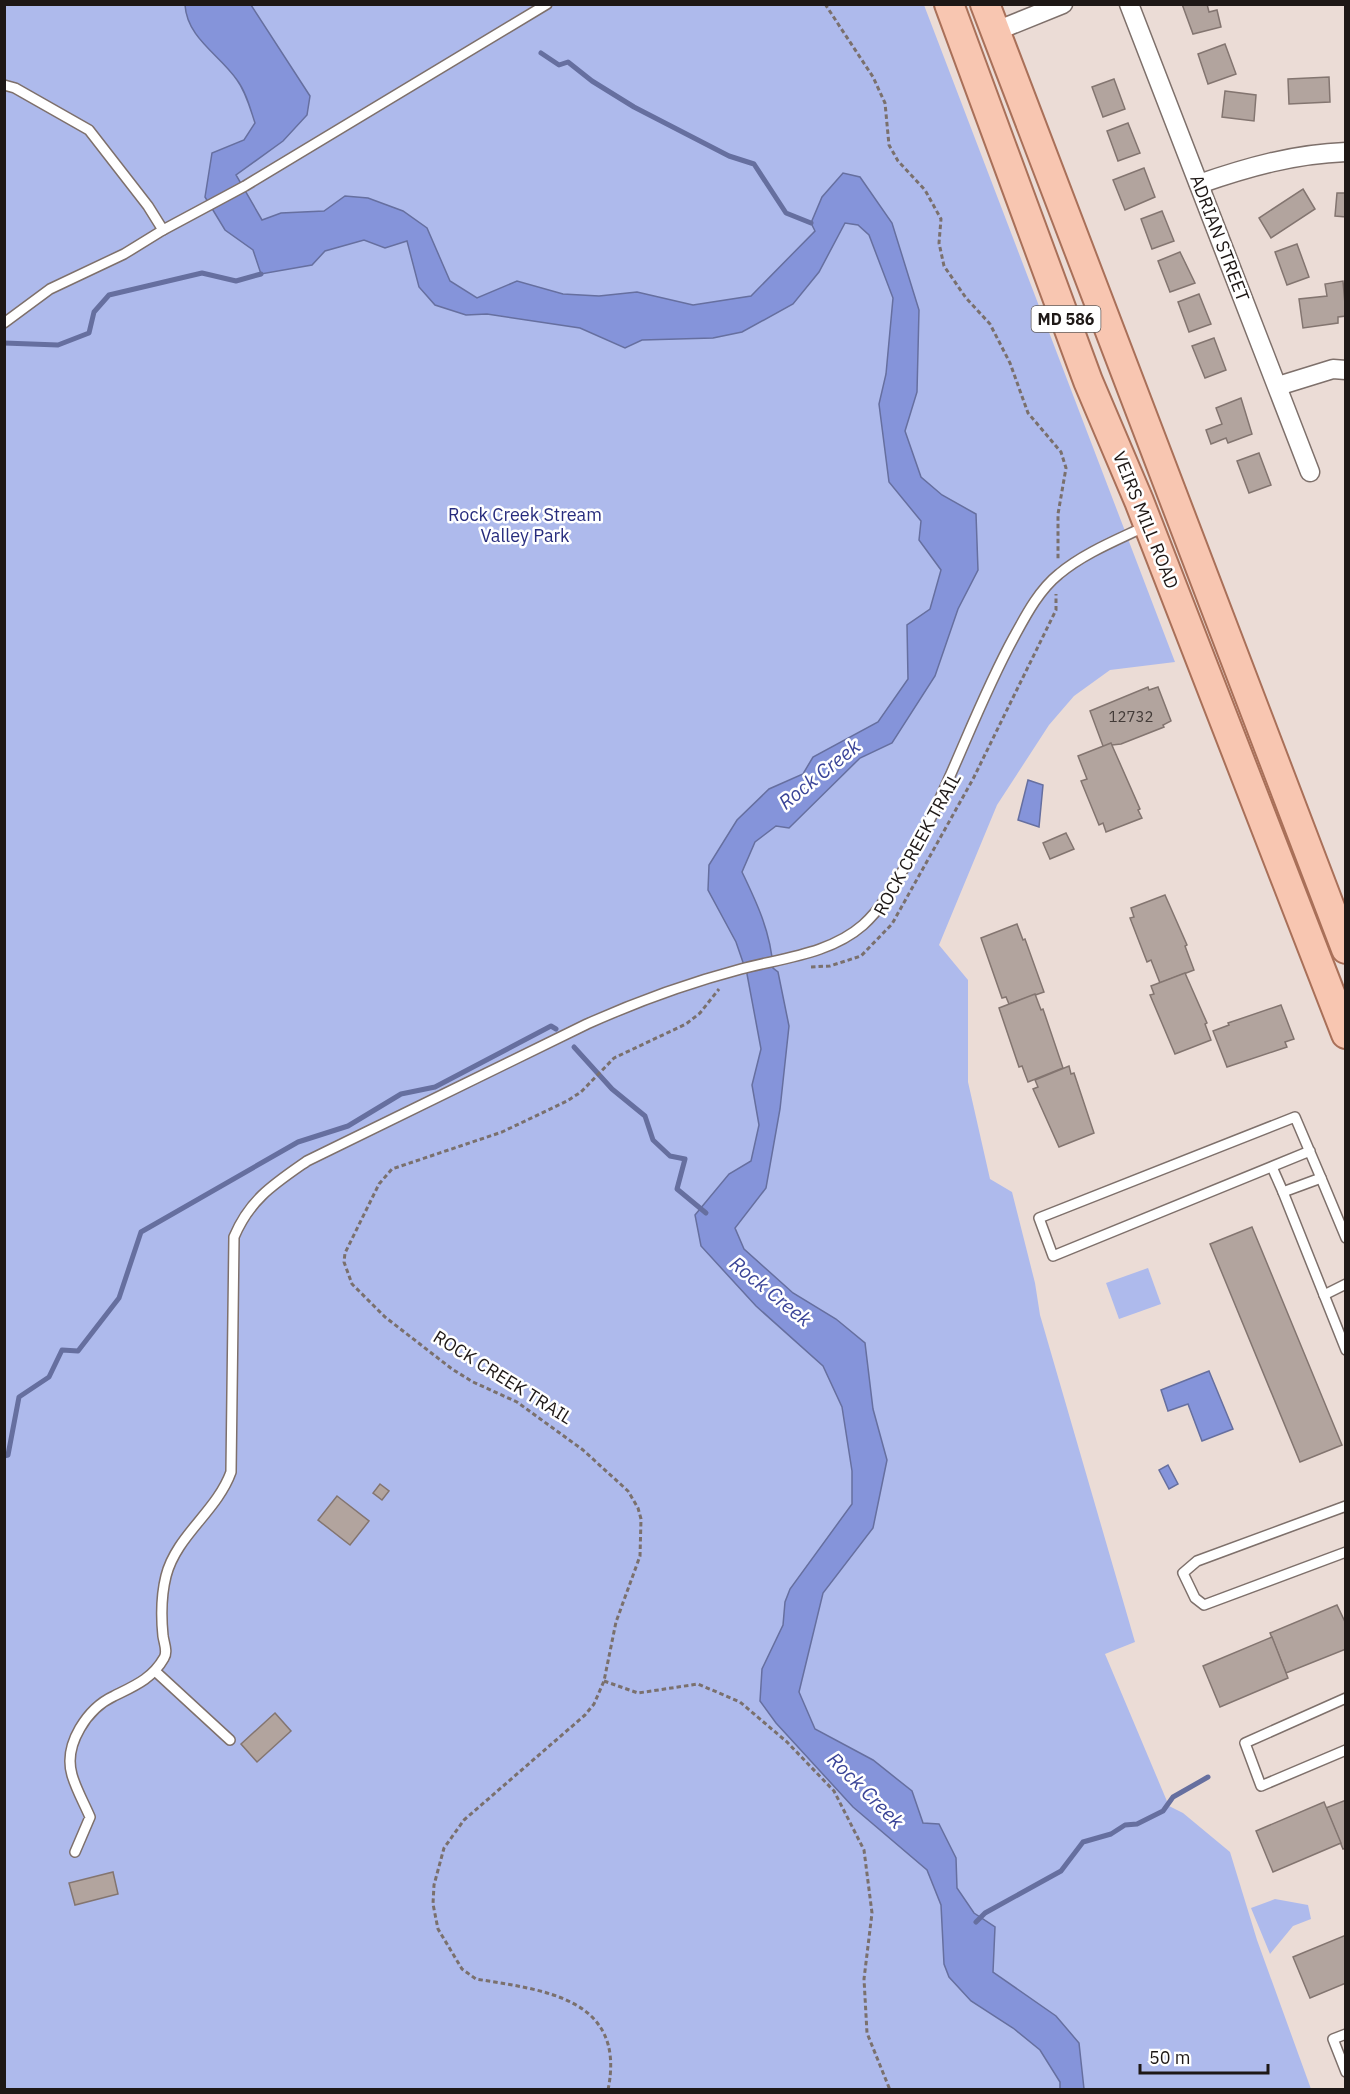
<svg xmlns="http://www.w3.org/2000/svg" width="1350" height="2094" viewBox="0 0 1350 2094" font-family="'IBM Plex Sans',sans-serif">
<rect width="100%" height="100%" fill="#ebdcd6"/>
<!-- green -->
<g fill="#aebaec">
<path d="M 5,5 L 924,5 L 1175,662 L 1110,670 L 1074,696 L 1049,725 L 997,805 L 939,945 L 968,980 L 968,1082 L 990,1179 L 1012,1192 L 1035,1283 L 1040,1315 L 1135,1642 L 1105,1654 L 1169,1806 L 1183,1813 L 1230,1852 L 1257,1940 L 1311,2089 L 5,2090 Z"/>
<path d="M 1148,1268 L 1161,1304 L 1119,1319 L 1106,1283 Z"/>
<path d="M 1275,1899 L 1308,1905 L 1311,1919 L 1293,1926 L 1270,1954 L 1251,1908 Z"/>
</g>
<!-- water -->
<g fill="#8594da" stroke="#666f9f" stroke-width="1.5">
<path d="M 185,5 L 251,5 L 310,96 L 307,115 L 283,141 L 236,175 L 262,220 L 281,213 L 324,211 L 345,196 L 368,198 L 403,211 L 427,228 L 450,281 L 477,298 L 517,281 L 563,294 L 599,296 L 637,292 L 693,305 L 751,296 L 815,231 L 811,223 L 822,197 L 843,173 L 860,177 L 892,223 L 919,310 L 917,392 L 905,431 L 921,477 L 942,495 L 976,514 L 978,570 L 958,609 L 935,676 L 892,743 L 860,758 L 789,828 L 776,826 L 755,842 L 742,872 C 757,903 771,933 773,968 L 778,972 L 789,1026 L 780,1109 L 766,1188 L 735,1228 L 744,1249 L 793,1293 L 836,1319 L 865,1343 L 873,1409 L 887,1460 L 873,1528 L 823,1593 L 799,1692 L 815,1729 L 873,1760 L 912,1791 L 923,1823 L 939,1824 L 956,1858 L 957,1888 L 974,1913 L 995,1927 L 993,1972 L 1056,2016 L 1079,2043 L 1084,2089 L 1060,2089 L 1060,2082 L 1040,2050 L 1013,2028 L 971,2001 L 949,1977 L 944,1964 L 941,1905 L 927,1870 L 853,1807 L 776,1723 L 760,1701 L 762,1669 L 783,1625 L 785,1602 L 790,1589 L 852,1504 L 852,1471 L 842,1407 L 823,1366 L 756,1306 L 701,1246 L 695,1215 L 729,1174 L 751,1161 L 759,1125 L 752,1085 L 761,1049 L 747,974 L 736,942 L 708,890 L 709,865 L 737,820 L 769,789 L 803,774 L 813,757 L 878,722 L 908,679 L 907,625 L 930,609 L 941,570 L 919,540 L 921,521 L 889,482 L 879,404 L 886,374 L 893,298 L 869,235 L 858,225 L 845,223 L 819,272 L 793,304 L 742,332 L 713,338 L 642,340 L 625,348 L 580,328 L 487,314 L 466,315 L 435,305 L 419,287 L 407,241 L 385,248 L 364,240 L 325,251 L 312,265 L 261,274 L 253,250 L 225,230 L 205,197 L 212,153 L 244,140 L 255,123 C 250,108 246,92 237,80 C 220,55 187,38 185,5 Z"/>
<path d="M 1028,780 L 1043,785 L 1039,827 L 1018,820 Z"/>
<path d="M 1209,1371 L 1233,1429 L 1202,1441 L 1188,1404 L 1168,1411 L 1161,1390 Z"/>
<path d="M 1168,1465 L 1178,1484 L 1169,1489 L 1159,1470 Z"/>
</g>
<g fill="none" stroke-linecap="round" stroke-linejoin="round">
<!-- stream -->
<g stroke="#666f9f" stroke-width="5">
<path d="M 541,53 L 559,65 L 568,62 L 592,81 L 634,107 L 729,156 L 754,164 L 786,213 L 811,223"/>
<path d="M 4,343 L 58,345 L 89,333 L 94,312 L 109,295 L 202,273 L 236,281 L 261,274"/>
<path d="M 574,1047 L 612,1089 L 645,1116 L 653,1140 L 670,1156 L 685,1159 L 677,1189 L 706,1213"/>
<path d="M 4,1456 L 8,1455 L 19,1397 L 49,1377 L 62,1350 L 78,1351 L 119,1298 L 141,1232 L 298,1142 L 348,1126 L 401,1094 L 435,1087 L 551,1026 L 556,1029"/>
<path d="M 976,1922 L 985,1913 L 1061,1871 L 1083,1842 L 1111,1834 L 1125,1825 L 1137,1824 L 1163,1811 L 1173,1797 L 1208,1777"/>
</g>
</g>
<!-- building -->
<g fill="#b2a49e" stroke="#837570" stroke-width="1.5">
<path d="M 1182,4 L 1207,4 L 1209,12 L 1217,10 L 1221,27 L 1193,34 Z"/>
<path d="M 1225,44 L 1236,74 L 1208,84 L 1198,54 Z"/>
<path d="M 1329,77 L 1330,102 L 1289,104 L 1288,79 Z"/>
<path d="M 1114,79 L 1125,109 L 1103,117 L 1092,87 Z"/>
<path d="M 1225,91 L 1256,95 L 1254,121 L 1222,117 Z"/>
<path d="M 1128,123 L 1140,153 L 1118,161 L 1107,131 Z"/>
<path d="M 1144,168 L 1155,197 L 1125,210 L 1113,180 Z"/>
<path d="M 1303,189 L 1315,209 L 1271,238 L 1259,218 Z"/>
<path d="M 1337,193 L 1346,193 L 1346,217 L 1335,216 Z"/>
<path d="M 1162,211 L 1174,241 L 1152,249 L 1141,219 Z"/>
<path d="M 1297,244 L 1309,277 L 1287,285 L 1275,252 Z"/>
<path d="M 1180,252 L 1195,283 L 1170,292 L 1158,261 Z"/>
<path d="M 1343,281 L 1346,316 L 1338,317 L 1338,323 L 1303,328 L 1299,299 L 1327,296 L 1325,284 Z"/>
<path d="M 1199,294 L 1211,324 L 1189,332 L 1178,302 Z"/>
<path d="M 1214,338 L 1226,370 L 1205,378 L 1192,346 Z"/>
<path d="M 1241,398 L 1252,434 L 1228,443 L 1226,438 L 1211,444 L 1206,430 L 1222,424 L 1216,408 Z"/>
<path d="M 1259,453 L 1271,485 L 1249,493 L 1237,461 Z"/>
<path d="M 1148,687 L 1149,690 L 1158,687 L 1171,721 L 1163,725 L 1164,727 L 1121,744 L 1103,746 L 1090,711 Z"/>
<path d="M 1111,743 L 1140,809 L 1138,810 L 1142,818 L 1106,832 L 1103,823 L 1099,825 L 1081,781 L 1087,779 L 1078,756 Z"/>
<path d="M 1066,833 L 1074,849 L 1050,859 L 1043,843 Z"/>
<path d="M 1165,895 L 1187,945 L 1185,946 L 1194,970 L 1160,983 L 1151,960 L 1147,962 L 1130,918 L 1134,917 L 1131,908 Z"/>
<path d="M 1017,924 L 1023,940 L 1025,939 L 1044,992 L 1009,1004 L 1006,997 L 1002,998 L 981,938 Z"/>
<path d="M 1185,973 L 1207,1023 L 1205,1024 L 1211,1040 L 1175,1054 L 1150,995 L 1154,994 L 1151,986 Z"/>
<path d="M 1035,994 L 1041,1010 L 1043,1009 L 1063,1068 L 1028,1082 L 1022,1066 L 1019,1067 L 999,1008 Z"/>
<path d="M 1281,1005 L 1294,1039 L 1285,1042 L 1287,1047 L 1227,1067 L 1213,1031 L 1229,1025 L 1228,1023 Z"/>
<path d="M 1069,1066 L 1071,1074 L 1074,1073 L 1094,1133 L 1059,1147 L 1033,1089 L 1038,1087 L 1035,1080 Z"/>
<path d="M 1252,1227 L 1342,1445 L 1300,1462 L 1210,1244 Z"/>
<path d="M 380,1484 L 389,1491 L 382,1500 L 373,1493 Z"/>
<path d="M 337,1496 L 369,1521 L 350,1545 L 318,1520 Z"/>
<path d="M 1337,1605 L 1346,1624 L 1346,1649 L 1286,1673 L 1270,1633 Z"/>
<path d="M 1272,1637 L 1288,1678 L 1220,1707 L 1203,1666 Z"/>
<path d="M 275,1713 L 291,1731 L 257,1762 L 241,1744 Z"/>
<path d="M 1346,1800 L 1346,1848 L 1343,1849 L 1326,1808 Z"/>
<path d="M 1324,1802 L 1341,1843 L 1273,1872 L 1256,1831 Z"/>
<path d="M 113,1872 L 118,1894 L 75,1905 L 69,1883 Z"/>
<path d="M 1346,1935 L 1346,1983 L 1310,1998 L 1293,1957 Z"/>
</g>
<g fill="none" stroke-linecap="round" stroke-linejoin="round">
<defs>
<g id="lane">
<path d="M 4,85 L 15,88 L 89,130 L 148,206 L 163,230 L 245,186 L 547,4"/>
<path d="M 4,323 L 50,289 L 124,254 L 163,230"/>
<path d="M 1310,1151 L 1053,1256 L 1039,1218 L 1295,1117 L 1321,1178 L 1283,1192 L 1346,1350"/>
<path d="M 1272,1167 L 1283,1192"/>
<path d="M 1321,1178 L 1346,1238"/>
<path d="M 1324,1295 L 1346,1284"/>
<path d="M 1346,1506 L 1197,1561 L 1183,1573 L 1195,1598 L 1204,1605 L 1346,1552"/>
<path d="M 155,1671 L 230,1740"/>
<path d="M 1346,1698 L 1245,1743 L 1261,1786 L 1346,1750"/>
<path d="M 75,1852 L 90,1817 C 84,1803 76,1789 72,1775 C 63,1744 88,1708 114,1696 C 134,1686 152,1679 164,1658 C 168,1652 164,1643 163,1636 C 161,1616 161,1596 166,1576 C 176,1536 217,1511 231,1472 L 234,1237 C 250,1199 274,1184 307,1161 L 587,1024 C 636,1002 688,983 741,969 C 782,958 830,954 863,925 C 884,906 896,882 910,858 C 950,787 975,708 1014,637 C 1026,615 1039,590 1059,574 C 1084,553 1117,540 1146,526"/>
<path d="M 1346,2034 L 1333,2039 L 1346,2072"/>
</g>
<g id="street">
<path d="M 1129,4 L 1310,472"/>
<path d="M 996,31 L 1063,4"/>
<path d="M 1199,184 C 1248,167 1294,154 1346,152"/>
<path d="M 1278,386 L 1333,369 L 1346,370"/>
</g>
<g id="primary">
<path d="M 949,4 L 1088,381 L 1139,501 L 1346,1034"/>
<path d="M 985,4 L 1346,949"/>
</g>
</defs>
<!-- lane casing -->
<use href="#lane" stroke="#7e706b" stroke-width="12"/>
<!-- street casing -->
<use href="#street" stroke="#7e706b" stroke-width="21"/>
<!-- primary casing -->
<use href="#primary" stroke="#a97059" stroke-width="32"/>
<!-- path -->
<g stroke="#7a706d" stroke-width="3" stroke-dasharray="4.5 3" stroke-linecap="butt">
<path d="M 825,4 L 873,77 L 885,103 L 889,145 L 898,161 L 925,190 L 941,219 L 939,243 L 944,266 L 966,298 L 990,324 L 1010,363 L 1028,413 L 1061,452 L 1066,468 L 1058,514 L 1058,560"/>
<path d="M 811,967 L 830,966 L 861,956 L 892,924 L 973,779 L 1056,610 L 1056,594"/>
<path d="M 604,1681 L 638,1693 L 698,1684 L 740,1702 L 787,1742 L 834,1791 L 864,1850 L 872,1913 L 864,1979 L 867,2033 L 890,2090"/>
<path d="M 608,2090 C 627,1997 542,1990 476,1979 L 462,1969 L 438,1929 L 433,1904 L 434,1885 L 444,1848 L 464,1820 L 585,1715 L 594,1704 L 604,1681 L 616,1622 L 640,1556 L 641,1519 L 638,1508 L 628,1491 L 583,1450 L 517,1402 L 473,1382 L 452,1369 L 385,1317 L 352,1284 L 344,1262 L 345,1253 L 379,1184 L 392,1169 L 502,1132 L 567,1101 L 581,1092 L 614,1058 L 686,1024 L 700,1013 L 719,989"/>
</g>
<!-- lane -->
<use href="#lane" stroke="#fff" stroke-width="9"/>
<!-- street -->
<use href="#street" stroke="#fff" stroke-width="18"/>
<!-- primary -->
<use href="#primary" stroke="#f8c6b1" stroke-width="28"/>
</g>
<g text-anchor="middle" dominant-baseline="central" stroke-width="5" stroke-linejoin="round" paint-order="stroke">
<!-- number labels -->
<g font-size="15" fill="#433b38">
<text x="1131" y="716">12732</text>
</g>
<!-- shield labels -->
<rect fill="#fff" stroke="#625d5c" stroke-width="1.5" x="1031.5" y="306" width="69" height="26" rx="4.5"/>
<g font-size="16" font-weight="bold" fill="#1e1816">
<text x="1066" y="319">MD 586</text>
</g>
<!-- street labels -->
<g font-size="18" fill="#1e1816" stroke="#fff">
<text transform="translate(1220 238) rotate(69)">ADRIAN STREET</text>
<text transform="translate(1146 520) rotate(68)">VEIRS MILL ROAD</text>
<text transform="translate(917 844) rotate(-61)">ROCK CREEK TRAIL</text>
<text transform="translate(503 1377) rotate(32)">ROCK CREEK TRAIL</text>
</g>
<!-- park labels -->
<g font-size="18" fill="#272c7d" stroke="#fff">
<text x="525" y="514">Rock Creek Stream<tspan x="525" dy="21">Valley Park</tspan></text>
</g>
<!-- water labels -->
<g font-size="20" font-style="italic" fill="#3b4598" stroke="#fff">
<text transform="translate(819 774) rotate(-39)">Rock Creek</text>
<text transform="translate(771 1291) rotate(39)">Rock Creek</text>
<text transform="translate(866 1790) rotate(45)">Rock Creek</text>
</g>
</g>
<!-- border -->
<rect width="1350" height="2094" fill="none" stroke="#1e1816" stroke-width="12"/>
<!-- scale -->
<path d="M1140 2064v9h128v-9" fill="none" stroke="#1e1816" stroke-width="3"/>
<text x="1149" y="2064" font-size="18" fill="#1e1816" stroke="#ffffff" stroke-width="4.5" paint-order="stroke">50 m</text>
</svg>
